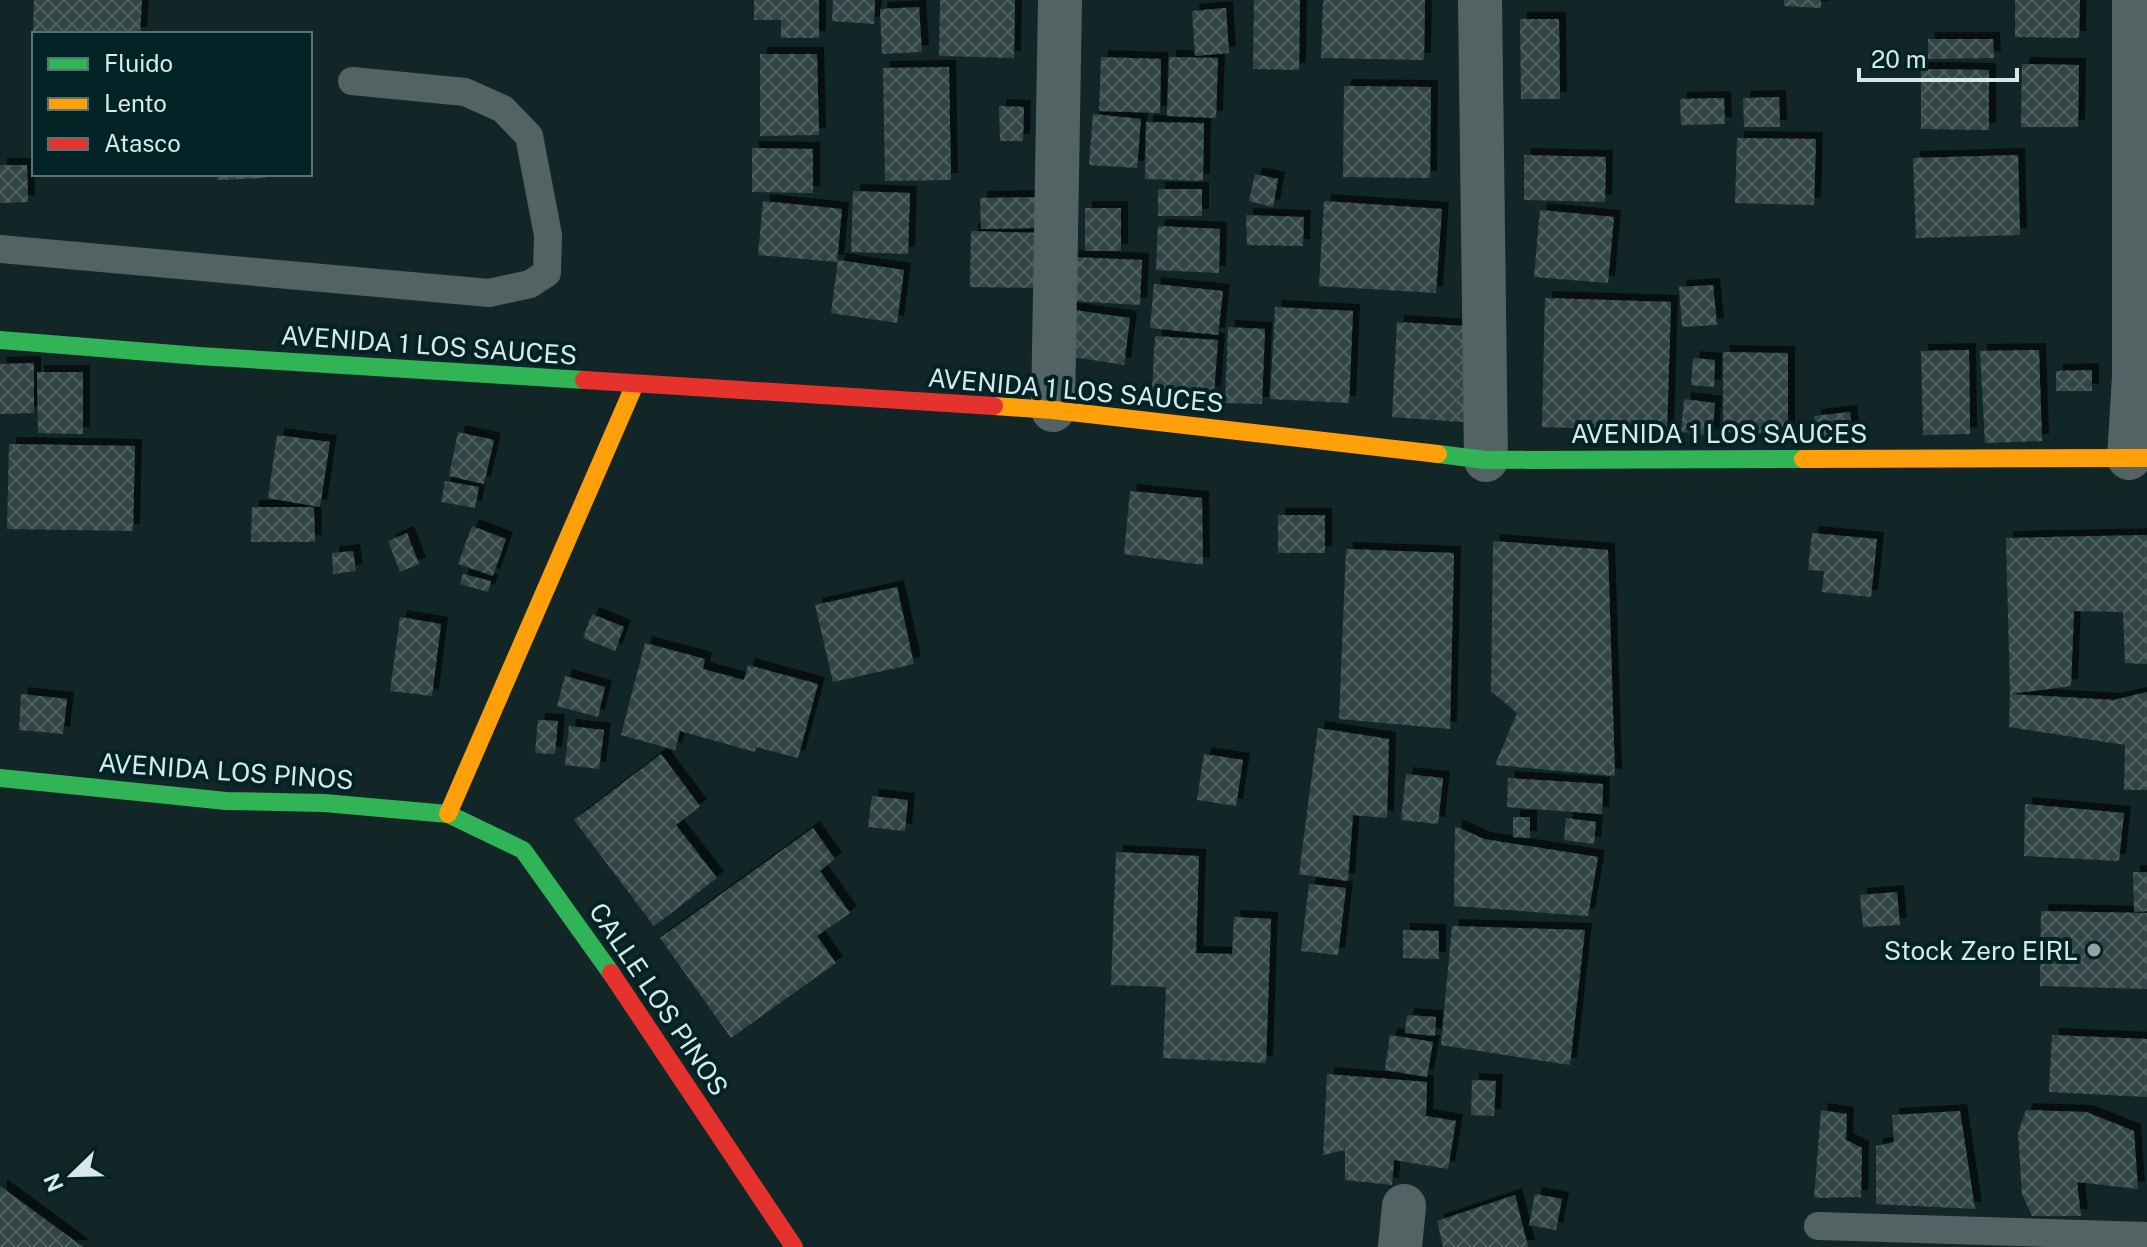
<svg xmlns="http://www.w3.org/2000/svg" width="2147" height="1247" viewBox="0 0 2147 1247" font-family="'Public Sans',sans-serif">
<defs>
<pattern id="building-cross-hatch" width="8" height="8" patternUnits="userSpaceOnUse" patternTransform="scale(2)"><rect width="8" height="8" fill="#334445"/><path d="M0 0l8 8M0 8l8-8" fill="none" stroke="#505f60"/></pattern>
<filter id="shadow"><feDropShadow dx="7" dy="-7" stdDeviation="0" flood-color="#0009"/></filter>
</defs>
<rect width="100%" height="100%" fill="#132627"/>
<!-- building -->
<g fill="url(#building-cross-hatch)" filter="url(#shadow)">
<path d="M 34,0 L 142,0 L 140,34 L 33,34 Z"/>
<path d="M 754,0 L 819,0 L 819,38 L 781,38 L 781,20 L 754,20 Z"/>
<path d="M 833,0 L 875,0 L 874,24 L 832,21 Z"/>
<path d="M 940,0 L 1015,0 L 1014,58 L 939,56 Z"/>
<path d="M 1254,0 L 1300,0 L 1299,70 L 1253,69 Z"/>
<path d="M 1323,0 L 1425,0 L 1424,60 L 1321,58 Z"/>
<path d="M 1784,0 L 1821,0 L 1821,8 L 1784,6 Z"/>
<path d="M 2015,0 L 2080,0 L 2079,38 L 2015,37 Z"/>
<path d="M 919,7 L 922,52 L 882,54 L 880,9 Z"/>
<path d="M 1226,8 L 1229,53 L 1195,56 L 1192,11 Z"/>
<path d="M 1520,19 L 1559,19 L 1560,99 L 1521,99 Z"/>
<path d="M 1928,39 L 1993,39 L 1994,58 L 1928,59 Z"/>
<path d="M 760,54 L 817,54 L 819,135 L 760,136 Z"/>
<path d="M 1101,57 L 1161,59 L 1160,113 L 1099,111 Z"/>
<path d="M 1169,57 L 1218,58 L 1216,118 L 1167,116 Z"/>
<path d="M 2022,64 L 2079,65 L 2078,127 L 2021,127 Z"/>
<path d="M 949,67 L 951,180 L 885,181 L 883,68 Z"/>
<path d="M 1921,69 L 1989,70 L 1989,130 L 1921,129 Z"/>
<path d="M 1344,86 L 1431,87 L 1430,178 L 1343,177 Z"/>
<path d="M 1779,97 L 1780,127 L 1744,127 L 1743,98 Z"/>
<path d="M 1724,98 L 1725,124 L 1681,125 L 1680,99 Z"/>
<path d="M 999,106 L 1024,107 L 1023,141 L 1000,141 Z"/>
<path d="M 1093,114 L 1141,119 L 1137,168 L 1089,165 Z"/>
<path d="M 1146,122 L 1204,123 L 1203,181 L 1145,179 Z"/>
<path d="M 1737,138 L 1816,139 L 1814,205 L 1735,203 Z"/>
<path d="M 752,148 L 813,149 L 813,193 L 752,192 Z"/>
<path d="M 1524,155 L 1606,157 L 1605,202 L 1524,200 Z"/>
<path d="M 2018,155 L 2020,235 L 1916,238 L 1913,158 Z"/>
<path d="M 0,165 L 27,165 L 28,202 L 0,203 Z"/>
<path d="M 217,174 L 266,174 L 266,178 L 217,180 Z"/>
<path d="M 1255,174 L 1278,179 L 1273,207 L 1249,201 Z"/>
<rect x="1158" y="189" width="44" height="27"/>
<path d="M 853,191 L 910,193 L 908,254 L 851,252 Z"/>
<path d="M 1048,197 L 1049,228 L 981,229 L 980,198 Z"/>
<path d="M 763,201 L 842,209 L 837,262 L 758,255 Z"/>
<path d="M 1324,201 L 1442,209 L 1436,293 L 1319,286 Z"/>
<rect x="1085" y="208" width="36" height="43"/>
<path d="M 1540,210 L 1614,217 L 1608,283 L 1534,277 Z"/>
<path d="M 1246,215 L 1304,217 L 1303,246 L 1247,245 Z"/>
<path d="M 1158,226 L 1220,229 L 1219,273 L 1156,270 Z"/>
<path d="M 971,231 L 1039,233 L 1038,288 L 970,287 Z"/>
<path d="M 1072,257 L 1142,260 L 1140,305 L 1070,301 Z"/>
<path d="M 838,260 L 904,270 L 897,323 L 831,313 Z"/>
<path d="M 1154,284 L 1223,291 L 1218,335 L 1150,328 Z"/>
<path d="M 1713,285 L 1717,325 L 1682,327 L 1679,287 Z"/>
<path d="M 1545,298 L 1671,302 L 1667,431 L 1542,427 Z"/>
<path d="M 1275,307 L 1353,311 L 1349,403 L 1270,399 Z"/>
<path d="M 1067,309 L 1130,318 L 1124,365 L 1061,355 Z"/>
<path d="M 1397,322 L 1482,327 L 1476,423 L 1392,417 Z"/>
<path d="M 1228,327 L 1265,329 L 1262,404 L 1225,403 Z"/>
<path d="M 1155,336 L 1218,340 L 1214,394 L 1152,390 Z"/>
<path d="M 1969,350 L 1970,434 L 1923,435 L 1921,351 Z"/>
<path d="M 2039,350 L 2042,441 L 1985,443 L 1980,351 Z"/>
<path d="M 1723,352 L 1788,353 L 1788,433 L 1723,432 Z"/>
<path d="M 1693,358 L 1715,360 L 1714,387 L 1691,385 Z"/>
<path d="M 34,363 L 34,413 L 0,414 L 0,364 Z"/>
<path d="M 2092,370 L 2092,391 L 2056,391 L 2056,371 Z"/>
<path d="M 37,372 L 83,372 L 83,434 L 38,433 Z"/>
<path d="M 1684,399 L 1715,403 L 1712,436 L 1681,432 Z"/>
<path d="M 1850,412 L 1853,435 L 1816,439 L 1814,416 Z"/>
<path d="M 458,432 L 494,440 L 484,484 L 449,476 Z"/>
<path d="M 277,435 L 330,442 L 320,507 L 268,498 Z"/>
<path d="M 9,444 L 135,446 L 133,531 L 7,529 Z"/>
<path d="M 445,481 L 479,487 L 475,508 L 441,502 Z"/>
<path d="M 1130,491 L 1202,498 L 1203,565 L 1124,554 Z"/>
<path d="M 252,507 L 314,507 L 315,542 L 251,542 Z"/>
<rect x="1278" y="515" width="47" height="38"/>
<path d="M 472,526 L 506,539 L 493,576 L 458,564 Z"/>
<path d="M 407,533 L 419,564 L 400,572 L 388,541 Z"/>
<path d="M 1812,533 L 1877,539 L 1871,597 L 1822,592 L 1824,571 L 1808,570 Z"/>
<path d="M 2147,535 L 2147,664 L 2125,663 L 2123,612 L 2074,611 L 2071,686 L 2010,694 L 2006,538 Z"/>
<path d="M 1493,541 L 1608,550 L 1615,776 L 1495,765 L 1517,713 L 1491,691 Z"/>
<path d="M 1346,549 L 1454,553 L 1450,729 L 1339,719 Z"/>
<path d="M 353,551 L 356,571 L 333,574 L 332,553 Z"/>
<path d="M 463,574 L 491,581 L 488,592 L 460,584 Z"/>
<path d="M 897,587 L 914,664 L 833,682 L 815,605 Z"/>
<path d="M 592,614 L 624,627 L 615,651 L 583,638 Z"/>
<path d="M 400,617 L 441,624 L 432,696 L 390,691 Z"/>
<path d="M 645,643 L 705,659 L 703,669 L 744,680 L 748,665 L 818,684 L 798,758 L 756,747 L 755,752 L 680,731 L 675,750 L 621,735 Z"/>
<path d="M 565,676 L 605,687 L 598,717 L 557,706 Z"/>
<path d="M 2147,692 L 2147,790 L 2124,790 L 2125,745 L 2009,727 L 2010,694 L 2114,700 Z"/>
<path d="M 21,694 L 67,699 L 63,734 L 19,730 Z"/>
<path d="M 538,720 L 558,721 L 555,754 L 535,753 Z"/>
<path d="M 569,726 L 604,730 L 599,769 L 565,765 Z"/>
<path d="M 1318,728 L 1389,739 L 1387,818 L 1353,815 L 1348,881 L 1299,874 Z"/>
<path d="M 661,754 L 700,806 L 676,825 L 717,878 L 654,926 L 574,820 Z"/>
<path d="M 1204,754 L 1243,760 L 1236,806 L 1197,800 Z"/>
<path d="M 1406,774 L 1443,778 L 1438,824 L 1401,820 Z"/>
<path d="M 1508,778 L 1603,784 L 1602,814 L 1507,807 Z"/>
<path d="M 872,796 L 908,800 L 905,831 L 868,827 Z"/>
<path d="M 2025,804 L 2124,813 L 2119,861 L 2024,856 Z"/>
<path d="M 1513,817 L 1530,817 L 1530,838 L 1513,837 Z"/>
<path d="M 1566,818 L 1596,822 L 1594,844 L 1564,840 Z"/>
<path d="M 1455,826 L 1484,839 L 1598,857 L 1588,916 L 1454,906 Z"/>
<path d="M 813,828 L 835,859 L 820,871 L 850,913 L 817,936 L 836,963 L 731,1038 L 660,938 Z"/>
<path d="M 1116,852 L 1199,856 L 1196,953 L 1232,954 L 1234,917 L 1271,919 L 1266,1063 L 1163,1058 L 1166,987 L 1111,985 Z"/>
<path d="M 2133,872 L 2147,872 L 2147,911 L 2134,912 Z"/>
<path d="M 1309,884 L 1346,888 L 1338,955 L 1301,951 Z"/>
<path d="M 1897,892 L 1900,925 L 1863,927 L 1860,895 Z"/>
<path d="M 2041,911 L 2147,913 L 2147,989 L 2040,986 Z"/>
<path d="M 1452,926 L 1585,930 L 1570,1065 L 1441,1045 Z"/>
<path d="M 1403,930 L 1439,931 L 1439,959 L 1403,958 Z"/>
<path d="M 1407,1015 L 1436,1017 L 1435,1036 L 1405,1033 Z"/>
<path d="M 1390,1035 L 1433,1042 L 1427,1077 L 1385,1070 Z"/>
<path d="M 2052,1035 L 2147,1039 L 2147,1097 L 2049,1092 Z"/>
<path d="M 1327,1074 L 1427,1082 L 1426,1116 L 1456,1121 L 1448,1169 L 1394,1160 L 1392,1185 L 1345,1180 L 1345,1150 L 1323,1155 Z"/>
<path d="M 1472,1080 L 1496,1081 L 1494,1116 L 1471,1115 Z"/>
<path d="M 1821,1110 L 1847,1114 L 1846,1140 L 1862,1148 L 1861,1197 L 1814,1198 Z"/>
<path d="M 2026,1110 L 2086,1112 L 2134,1131 L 2138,1189 L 2077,1182 L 2081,1216 L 2032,1216 L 2022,1194 L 2018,1133 Z"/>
<path d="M 1960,1111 L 1975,1209 L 1876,1204 L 1876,1146 L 1894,1142 L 1892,1115 Z"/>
<path d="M 0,1186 L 83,1247 L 0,1247 Z"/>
<path d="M 1535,1194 L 1562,1199 L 1556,1230 L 1529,1225 Z"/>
<path d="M 1515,1195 L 1528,1247 L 1443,1247 L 1437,1221 Z"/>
</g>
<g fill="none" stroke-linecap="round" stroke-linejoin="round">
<!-- lane -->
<g stroke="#536364" stroke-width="28">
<path d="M 0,249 L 489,293 L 530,284 L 547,273 L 548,235 L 529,136 L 503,109 L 465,92 L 352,81"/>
<path d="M 1818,1226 L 2147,1236"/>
</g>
<!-- street -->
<g stroke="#536364" stroke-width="44">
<path d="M 1480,0 L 1486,460"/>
<path d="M 1053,410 L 1060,0"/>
<path d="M 2129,458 L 2134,377 L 2134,0"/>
<path d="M 1400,1247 L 1404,1206"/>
</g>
<!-- fast -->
<g stroke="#30b455" stroke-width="18">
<path d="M 0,340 L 199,356 L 584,380"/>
<path d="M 1438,454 L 1486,460 L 1803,459"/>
<path d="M 0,778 L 226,801 L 324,803 L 448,814 L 523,850 L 611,973"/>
</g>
<!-- slow -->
<g stroke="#ff9f0a" stroke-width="18">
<path d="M 994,406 L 1053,410 L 1438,454"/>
<path d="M 1803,459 L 2147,458"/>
<path d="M 448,814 L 635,384"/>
</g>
<!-- jam -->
<g stroke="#e5322d" stroke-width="18">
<path d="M 584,380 L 994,406"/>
<path d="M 611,973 L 794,1247"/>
</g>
</g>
<!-- markers -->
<circle fill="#92a4a5" stroke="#012325" stroke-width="3" cx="2094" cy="950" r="8"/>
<g text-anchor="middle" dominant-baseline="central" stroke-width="8" stroke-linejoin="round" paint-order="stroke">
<!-- street labels -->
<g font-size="26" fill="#d6e8e9" stroke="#012325">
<text transform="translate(429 345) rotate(4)">AVENIDA 1 LOS SAUCES</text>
<text transform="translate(1076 390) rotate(5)">AVENIDA 1 LOS SAUCES</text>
<text x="1719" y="433">AVENIDA 1 LOS SAUCES</text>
<text transform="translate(226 771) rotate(4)">AVENIDA LOS PINOS</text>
<text transform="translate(659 999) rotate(56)">CALLE LOS PINOS</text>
</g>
<!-- poi labels -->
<g font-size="26" fill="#d6e8e9" stroke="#012325" text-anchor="end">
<text x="2078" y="950">Stock Zero EIRL</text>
</g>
</g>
<!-- legend -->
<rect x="32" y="32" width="280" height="144" fill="#012325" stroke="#567273" stroke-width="2"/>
<rect x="48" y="58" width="40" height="12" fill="#30b455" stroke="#567273" stroke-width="2"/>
<text x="104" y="72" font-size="24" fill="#d6e8e9">Fluido</text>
<rect x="48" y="98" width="40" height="12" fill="#ff9f0a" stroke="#567273" stroke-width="2"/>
<text x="104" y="112" font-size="24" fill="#d6e8e9">Lento</text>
<rect x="48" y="138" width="40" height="12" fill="#e5322d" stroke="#567273" stroke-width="2"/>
<text x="104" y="152" font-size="24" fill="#d6e8e9">Atasco</text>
<!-- north arrow -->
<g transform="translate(72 1175) rotate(247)" stroke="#012325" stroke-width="6" paint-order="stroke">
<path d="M0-6L14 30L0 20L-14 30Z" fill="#d6e8e9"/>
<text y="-12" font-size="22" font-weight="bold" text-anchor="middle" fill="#d6e8e9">N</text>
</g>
<!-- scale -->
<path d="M1859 68v12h158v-12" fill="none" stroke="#d6e8e9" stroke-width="4"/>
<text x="1871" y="68" font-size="24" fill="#d6e8e9" stroke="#012325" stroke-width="6" paint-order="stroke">20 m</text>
</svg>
